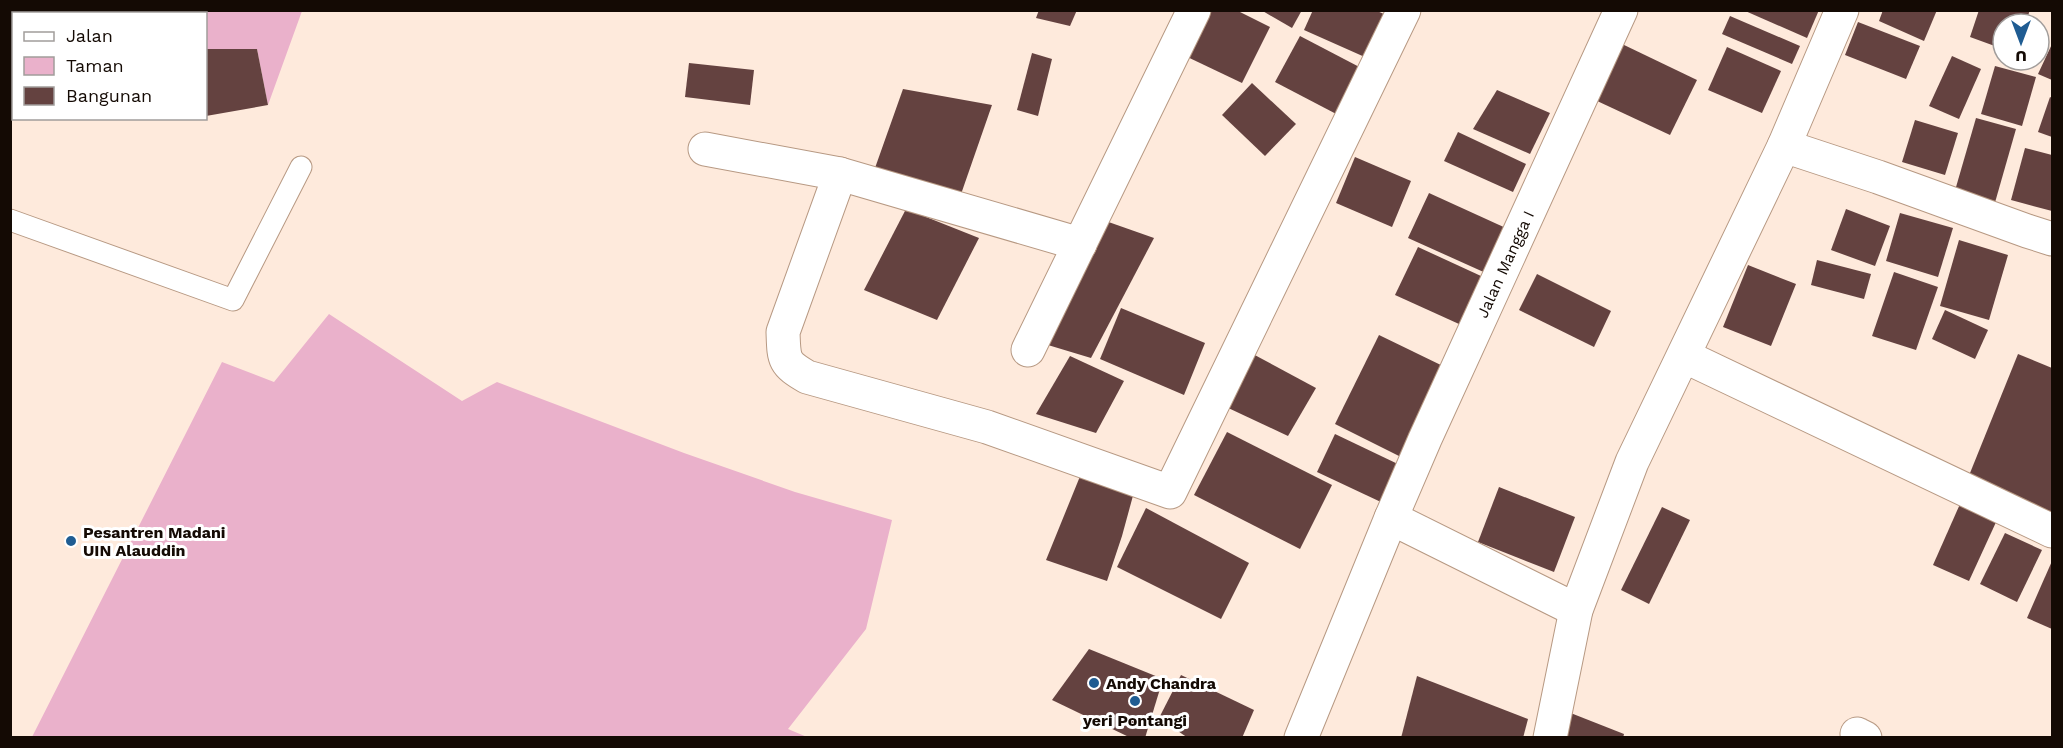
<svg xmlns="http://www.w3.org/2000/svg" width="2063" height="748" viewBox="0 0 2063 748" font-family="'Work Sans',sans-serif">
<rect width="100%" height="100%" fill="#feeadc"/>
<!-- green -->
<g fill="#eab1cb">
<path d="M 11,11 L 302,11 L 268,105 L 257,49 L 206,49 L 206,14 L 14,14 L 13,41 L 11,40 Z"/>
<path d="M 329,314 L 462,401 L 497,382 L 684,453 L 795,492 L 892,520 L 866,629 L 788,729 L 807,737 L 32,737 L 222,362 L 274,382 Z"/>
</g>
<!-- building -->
<g fill="#644240">
<path d="M 1039,10 L 1077,10 L 1070,26 L 1036,18 Z"/>
<path d="M 1201,10 L 1236,10 L 1270,27 L 1242,83 L 1179,53 Z"/>
<path d="M 1261,10 L 1302,10 L 1292,28 Z"/>
<path d="M 1313,10 L 1375,10 L 1386,15 L 1367,58 L 1304,30 Z"/>
<path d="M 1743,10 L 1819,10 L 1807,38 Z"/>
<path d="M 1883,10 L 1937,10 L 1924,41 L 1879,21 Z"/>
<path d="M 1979,10 L 2030,10 L 2025,24 L 2003,24 L 2003,49 L 1970,37 Z"/>
<path d="M 1730,16 L 1800,46 L 1792,64 L 1722,34 Z"/>
<path d="M 1858,22 L 1920,46 L 1906,79 L 1845,55 Z"/>
<path d="M 1300,36 L 1367,71 L 1342,117 L 1275,82 Z"/>
<path d="M 1622,44 L 1697,80 L 1670,135 L 1595,100 Z"/>
<path d="M 2052,44 L 2052,80 L 2038,74 Z"/>
<path d="M 1727,47 L 1781,71 L 1762,113 L 1708,90 Z"/>
<path d="M 206,49 L 257,49 L 268,105 L 206,116 Z"/>
<path d="M 1032,53 L 1052,59 L 1038,116 L 1017,110 Z"/>
<path d="M 1952,56 L 1981,69 L 1959,119 L 1929,106 Z"/>
<path d="M 689,63 L 754,70 L 750,105 L 685,97 Z"/>
<path d="M 1995,66 L 2036,77 L 2022,126 L 1981,114 Z"/>
<path d="M 1252,83 L 1296,124 L 1265,156 L 1222,115 Z"/>
<path d="M 903,89 L 992,105 L 960,197 L 875,168 Z"/>
<path d="M 1497,90 L 1550,113 L 1530,154 L 1473,129 Z"/>
<path d="M 2050,97 L 2052,98 L 2052,137 L 2038,132 Z"/>
<path d="M 1976,118 L 2016,129 L 1994,206 L 1954,194 Z"/>
<path d="M 1915,120 L 1958,133 L 1945,175 L 1902,162 Z"/>
<path d="M 1458,132 L 1526,164 L 1513,192 L 1444,161 Z"/>
<path d="M 2025,148 L 2052,155 L 2052,211 L 2011,200 Z"/>
<path d="M 1355,157 L 1411,181 L 1392,227 L 1336,203 Z"/>
<path d="M 1429,193 L 1508,229 L 1488,274 L 1408,238 Z"/>
<path d="M 906,209 L 979,238 L 937,320 L 864,290 Z"/>
<path d="M 1846,209 L 1890,226 L 1875,266 L 1831,250 Z"/>
<path d="M 1900,213 L 1953,228 L 1938,277 L 1886,261 Z"/>
<path d="M 1100,219 L 1154,238 L 1091,358 L 1038,342 Z"/>
<path d="M 1959,240 L 2008,255 L 1989,320 L 1940,306 Z"/>
<path d="M 1418,247 L 1481,276 L 1459,324 L 1395,295 Z"/>
<path d="M 1817,260 L 1871,274 L 1864,299 L 1811,285 Z"/>
<path d="M 1748,265 L 1796,284 L 1771,346 L 1723,327 Z"/>
<path d="M 1894,272 L 1938,287 L 1916,350 L 1872,336 Z"/>
<path d="M 1537,274 L 1611,311 L 1594,347 L 1519,310 Z"/>
<path d="M 1121,308 L 1205,343 L 1184,395 L 1100,359 Z"/>
<path d="M 1945,310 L 1988,330 L 1975,359 L 1932,339 Z"/>
<path d="M 1379,335 L 1447,368 L 1403,458 L 1335,424 Z"/>
<path d="M 1251,353 L 1316,388 L 1288,436 L 1224,406 Z"/>
<path d="M 2018,354 L 2052,368 L 2052,512 L 1968,478 Z"/>
<path d="M 1070,356 L 1124,381 L 1096,433 L 1036,414 Z"/>
<path d="M 1227,432 L 1332,485 L 1300,549 L 1194,495 Z"/>
<path d="M 1335,434 L 1402,466 L 1383,503 L 1317,472 Z"/>
<path d="M 1083,469 L 1134,492 L 1122,536 L 1107,581 L 1046,560 Z"/>
<path d="M 1499,487 L 1575,517 L 1554,572 L 1478,542 Z"/>
<path d="M 1960,504 L 1997,520 L 1969,581 L 1933,565 Z"/>
<path d="M 1662,507 L 1690,520 L 1649,604 L 1621,590 Z"/>
<path d="M 1146,508 L 1249,563 L 1221,619 L 1117,567 Z"/>
<path d="M 2005,533 L 2042,550 L 2017,602 L 1980,584 Z"/>
<path d="M 2052,561 L 2052,629 L 2027,618 Z"/>
<path d="M 1089,649 L 1163,679 L 1145,738 L 1131,738 L 1052,700 Z"/>
<path d="M 1181,675 L 1254,710 L 1242,738 L 1188,738 L 1159,718 Z"/>
<path d="M 1417,676 L 1528,719 L 1523,738 L 1401,738 Z"/>
<path d="M 1563,710 L 1624,734 L 1623,738 L 1557,738 Z"/>
</g>
<g fill="none" stroke-linecap="round" stroke-linejoin="round">
<defs>
<path id="lane" d="M 10,220 L 233,300 L 301,167"/>
<g id="street">
<path d="M 1842,10 L 1784,146 L 1878,177 L 2027,231 L 2052,239"/>
<path d="M 705,149 L 840,174 L 1080,244"/>
<path d="M 840,174 L 783,332 C 784,360 783,363 807,377 L 987,427 L 1170,492 L 1404,10"/>
<path d="M 1028,350 L 1194,10"/>
<path d="M 1684,356 L 2052,531"/>
<path d="M 1391,518 L 1576,610"/>
<path d="M 1857,734 L 1865,738"/>
<path id="s1" d="M 1301,738 L 1391,518 L 1425,439 L 1621,10"/>
<path d="M 1550,738 L 1576,610 L 1632,462 L 1784,146"/>
</g>
</defs>
<!-- lane casing -->
<use href="#lane" stroke="#b79983" stroke-width="23"/>
<!-- street casing -->
<use href="#street" stroke="#b79983" stroke-width="35"/>
<!-- lane -->
<use href="#lane" stroke="#fff" stroke-width="21"/>
<!-- street -->
<use href="#street" stroke="#fff" stroke-width="33"/>
</g>
<!-- markers -->
<g fill="#1f5c92" stroke="#fff" stroke-width="2">
<circle cx="71" cy="541" r="6"/>
<circle cx="1094" cy="683" r="6"/>
<circle cx="1135" cy="701" r="6"/>
</g>
<g text-anchor="middle" dominant-baseline="central" stroke-width="6" stroke-linejoin="round" paint-order="stroke">
<!-- street labels -->
<g font-size="16" fill="#140a04" stroke="#fff">
<text stroke="none"><textPath href="#s1" startOffset="516">Jalan Mangga I</textPath></text>
</g>
<!-- poi labels -->
<g font-size="16" font-weight="bold" fill="#140a04" stroke="#fff" text-anchor="start">
<text x="83" y="532">Pesantren Madani<tspan x="83" dy="18">UIN Alauddin</tspan></text>
<text x="1106" y="683">Andy Chandra</text>
<text x="1135" y="720" text-anchor="middle">yeri Pontangi</text>
</g>
</g>
<!-- border -->
<rect width="2063" height="748" fill="none" stroke="#140a04" stroke-width="24"/>
<!-- legend -->
<rect x="12" y="12" width="195" height="108" fill="#ffffff" stroke="#a19d9b" stroke-width="1.5"/>
<rect x="24" y="32" width="30" height="9" fill="#ffffff" stroke="#a19d9b" stroke-width="1.5"/>
<text x="66" y="42" font-size="18" fill="#140a04">Jalan</text>
<rect x="24" y="57" width="30" height="18" fill="#eab1cb" stroke="#a19d9b" stroke-width="1.5"/>
<text x="66" y="72" font-size="18" fill="#140a04">Taman</text>
<rect x="24" y="87" width="30" height="18" fill="#644240" stroke="#a19d9b" stroke-width="1.5"/>
<text x="66" y="102" font-size="18" fill="#140a04">Bangunan</text>
<!-- north arrow -->
<g transform="translate(2021 42) rotate(180)"><circle r="28" fill="#ffffff" stroke="#a19d9b" stroke-width="1.5"/>
<path d="M0-4.5L10 22L0 15L-10 22Z" fill="#1f5c92"/>
<text y="-9" font-size="16" font-weight="bold" text-anchor="middle" fill="#140a04">U</text>
</g>
</svg>
